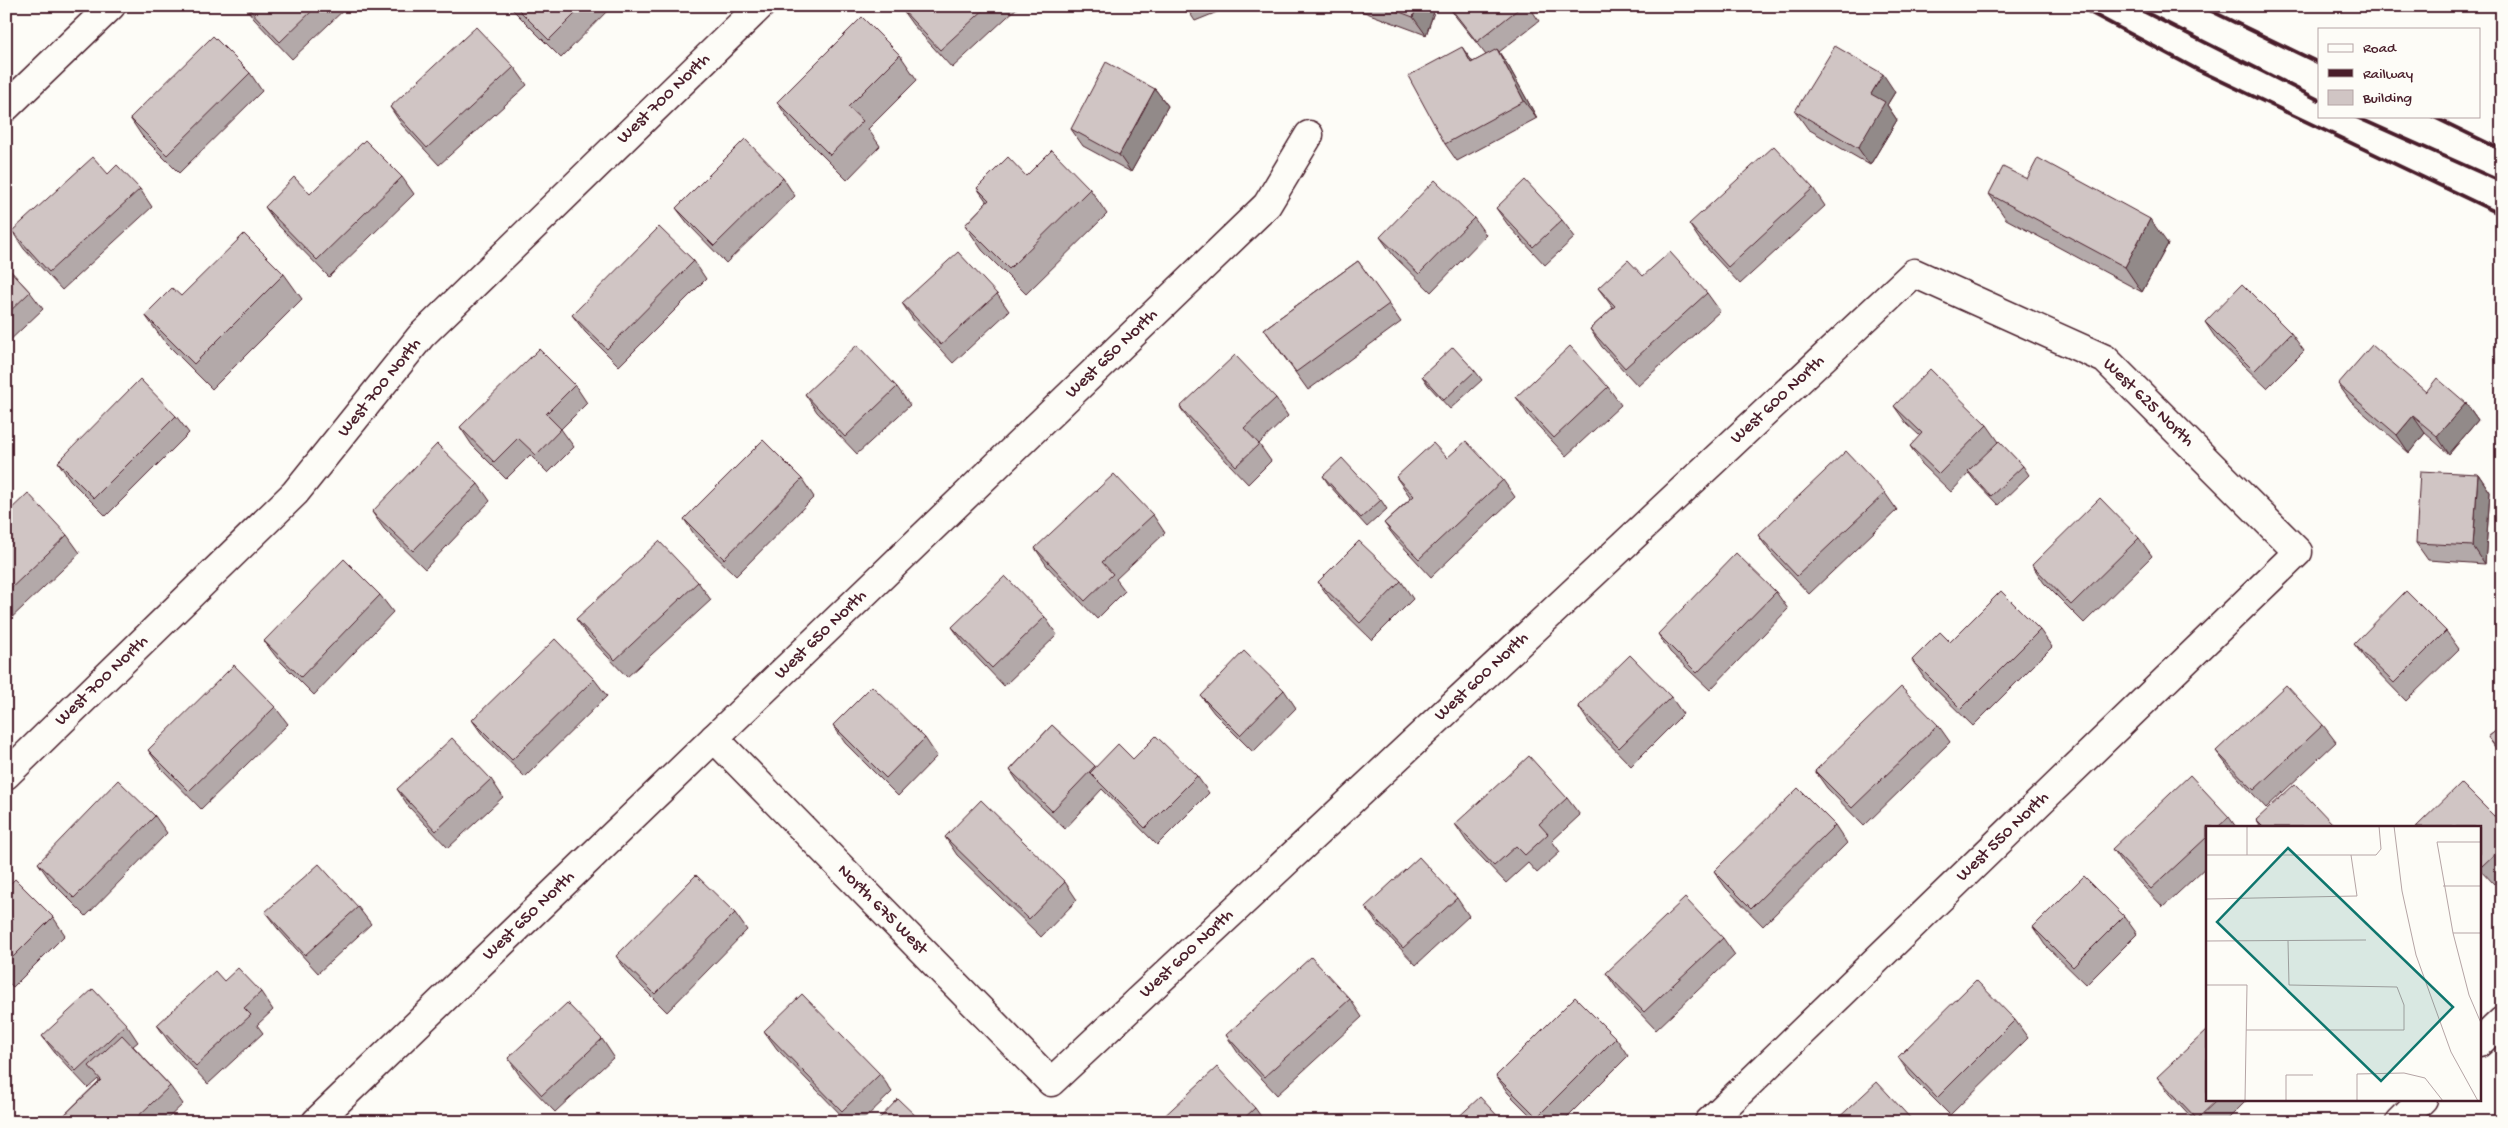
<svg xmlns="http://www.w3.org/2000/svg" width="2508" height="1128" viewBox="0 0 2508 1128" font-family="'Gochi Hand',sans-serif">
<rect width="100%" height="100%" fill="#fdfcf7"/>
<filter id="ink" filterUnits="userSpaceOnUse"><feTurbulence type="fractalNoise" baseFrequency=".02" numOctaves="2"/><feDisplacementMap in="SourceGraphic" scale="10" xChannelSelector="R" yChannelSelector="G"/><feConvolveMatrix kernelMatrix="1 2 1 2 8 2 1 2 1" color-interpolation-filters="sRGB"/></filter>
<g filter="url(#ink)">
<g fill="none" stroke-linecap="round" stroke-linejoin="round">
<defs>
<g id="minor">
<path d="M 6,107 L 111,6"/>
<path d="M 714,738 L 1051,1082 L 1914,273 L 2105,359 L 2298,552 L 1709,1122"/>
<path d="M 6,775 L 295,493 L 421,336 L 760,6"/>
<path d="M 2479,1043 L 2502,1021"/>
<path d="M 316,1122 L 1267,205 L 1309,135"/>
<path d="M 2400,1122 L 2423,1099"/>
</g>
</defs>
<!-- minor casing -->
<use href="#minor" stroke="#4a1f2b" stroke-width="31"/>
<!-- minor -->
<use href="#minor" stroke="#fdfcf7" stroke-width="28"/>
<!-- rail -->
<g stroke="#4a1f2b" stroke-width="4">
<path d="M 2078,6 L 2198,70 L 2502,215"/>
<path d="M 2133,6 L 2319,100"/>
<path d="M 2201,6 L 2319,63"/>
<path d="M 2354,116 L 2502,182"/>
<path d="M 2432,116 L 2502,150"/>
</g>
</g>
<!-- wall -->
<g fill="#b3a9a9" stroke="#4a1f2b">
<path d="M 245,6 L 348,6 L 292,59 L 254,19 Z"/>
<path d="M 509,6 L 612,6 L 561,58 Z"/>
<path d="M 901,6 L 1019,6 L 952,68 L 913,25 L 900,7 Z"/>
<path d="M 1185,6 L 1232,6 L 1195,21 Z"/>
<path d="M 1348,6 L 1436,6 L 1426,35 Z"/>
<path d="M 1448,6 L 1529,6 L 1539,21 L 1499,52 L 1509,67 L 1537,118 L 1457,161 L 1445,144 L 1473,62 L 1486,55 L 1456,17 Z"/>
<path d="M 900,55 L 917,80 L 868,129 L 880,146 L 847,180 L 794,127 L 777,102 Z"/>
<path d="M 514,67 L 527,85 L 439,165 L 402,125 L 390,107 Z"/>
<path d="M 250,73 L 262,91 L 179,173 L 142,136 L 130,118 Z"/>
<path d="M 1155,89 L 1168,106 L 1131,172 L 1083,146 L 1071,129 Z"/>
<path d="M 1895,92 L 1887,105 L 1897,120 L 1870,165 L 1808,129 L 1795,111 Z"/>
<path d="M 1026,176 L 1090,189 L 1107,214 L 1026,294 L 982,250 L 965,225 L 987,202 L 977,188 Z"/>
<path d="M 402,177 L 414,194 L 329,277 L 277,224 L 265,207 L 310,194 Z"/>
<path d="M 783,178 L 795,196 L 726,263 L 689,225 L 676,208 Z"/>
<path d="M 2027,179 L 2168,244 L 2142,292 L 2006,219 L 1989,194 Z"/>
<path d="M 1813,188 L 1825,206 L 1740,284 L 1701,242 L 1689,224 Z"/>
<path d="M 140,189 L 152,207 L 62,290 L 24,249 L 12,231 Z"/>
<path d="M 1496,208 L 1562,220 L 1575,237 L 1545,265 L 1508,225 Z"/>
<path d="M 1474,218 L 1486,235 L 1431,292 L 1393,255 L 1380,237 Z"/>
<path d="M 694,261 L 706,279 L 619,366 L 585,332 L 572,315 Z"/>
<path d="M 1358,261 L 1401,322 L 1308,390 L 1264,329 Z"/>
<path d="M 6,266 L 30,292 L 43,309 L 6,344 Z"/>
<path d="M 284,274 L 302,299 L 212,389 L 163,340 L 145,315 L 181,296 Z"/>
<path d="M 1643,276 L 1707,293 L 1720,311 L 1638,386 L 1602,347 L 1590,329 L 1613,308 L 1598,288 Z"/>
<path d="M 997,294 L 1009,311 L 953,363 L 914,321 L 902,303 Z"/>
<path d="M 2205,322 L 2291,333 L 2304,351 L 2267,388 L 2217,340 Z"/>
<path d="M 1475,371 L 1482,380 L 1450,409 L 1428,385 L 1422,376 Z"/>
<path d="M 2338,384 L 2466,403 L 2478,420 L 2449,454 L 2425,433 L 2409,453 L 2351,402 Z"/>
<path d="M 575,385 L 587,403 L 561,429 L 574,447 L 548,473 L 530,455 L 506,479 L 472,445 L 460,427 Z"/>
<path d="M 897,387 L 910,405 L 857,454 L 817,412 L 805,394 Z"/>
<path d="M 1608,387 L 1621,405 L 1566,456 L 1528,415 L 1516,397 Z"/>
<path d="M 1276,398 L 1288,416 L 1259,444 L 1271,461 L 1248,484 L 1192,425 L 1180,407 Z"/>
<path d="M 1894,406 L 1987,425 L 1999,442 L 2023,466 L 2029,475 L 1998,505 L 1974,480 L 1969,473 L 1951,492 L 1922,464 L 1910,446 L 1920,436 L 1906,423 Z"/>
<path d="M 176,416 L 189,433 L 106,516 L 70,480 L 58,462 Z"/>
<path d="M 1447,458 L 1503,480 L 1515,497 L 1431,577 L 1397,540 L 1384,523 L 1411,498 L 1396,477 Z"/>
<path d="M 2478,474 L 2490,492 L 2485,564 L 2428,560 L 2416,543 Z"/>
<path d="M 1323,476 L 1381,500 L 1387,509 L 1367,527 L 1329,485 Z"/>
<path d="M 802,479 L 814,497 L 736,576 L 696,537 L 684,519 Z"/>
<path d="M 478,484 L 490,501 L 425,569 L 384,529 L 372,512 Z"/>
<path d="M 1885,493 L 1897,510 L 1809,594 L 1770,552 L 1758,535 Z"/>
<path d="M 6,514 L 67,535 L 80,553 L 6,623 Z"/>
<path d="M 1153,515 L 1165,533 L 1116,579 L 1125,591 L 1097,619 L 1047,566 L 1035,548 Z"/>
<path d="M 2139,538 L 2152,556 L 2084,623 L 2044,583 L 2032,565 Z"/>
<path d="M 1401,581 L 1413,599 L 1372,640 L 1331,600 L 1318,582 Z"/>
<path d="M 698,582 L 711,600 L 627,677 L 588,636 L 576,619 Z"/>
<path d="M 1776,592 L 1788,609 L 1710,690 L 1670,652 L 1658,634 Z"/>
<path d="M 380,595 L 393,612 L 314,695 L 277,658 L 264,641 Z"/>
<path d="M 1045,617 L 1057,635 L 1004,686 L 965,645 L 952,627 Z"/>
<path d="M 2040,630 L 2052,647 L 1973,726 L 1924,678 L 1912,660 L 1950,642 Z"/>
<path d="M 2446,631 L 2459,649 L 2406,701 L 2367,661 L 2354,644 Z"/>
<path d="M 594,679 L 607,696 L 525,777 L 484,737 L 472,720 Z"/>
<path d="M 1284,690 L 1296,708 L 1253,752 L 1214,713 L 1201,696 Z"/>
<path d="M 1671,697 L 1683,714 L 1631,766 L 1590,724 L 1578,706 Z"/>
<path d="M 275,707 L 288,724 L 201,809 L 161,768 L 148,750 Z"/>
<path d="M 833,725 L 925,738 L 937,756 L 898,796 L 845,743 Z"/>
<path d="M 1052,725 L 1095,767 L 1133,759 L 1197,776 L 1209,793 L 1157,845 L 1102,789 L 1065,829 L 1022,788 L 1010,770 Z"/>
<path d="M 1938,725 L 1950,742 L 1864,826 L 1827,788 L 1815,771 Z"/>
<path d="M 2323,725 L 2336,742 L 2266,808 L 2229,768 L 2216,751 Z"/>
<path d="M 2502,726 L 2502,757 L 2488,737 Z"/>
<path d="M 491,779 L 503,797 L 448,848 L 409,807 L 397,789 Z"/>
<path d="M 1567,798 L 1580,815 L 1552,841 L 1560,852 L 1537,873 L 1528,863 L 1506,883 L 1467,842 L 1455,824 Z"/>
<path d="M 155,816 L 167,833 L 86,916 L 50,880 L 38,863 Z"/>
<path d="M 2229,817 L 2236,827 L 2207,827 L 2207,866 L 2163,907 L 2124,866 L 2112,849 Z"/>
<path d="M 2256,820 L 2332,823 L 2335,827 L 2261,827 Z"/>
<path d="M 2502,824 L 2502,876 L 2494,884 L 2479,868 L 2479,827 Z"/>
<path d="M 1835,825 L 1847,843 L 1763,926 L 1726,888 L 1714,871 Z"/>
<path d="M 945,837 L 1065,882 L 1077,900 L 1041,937 L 957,855 Z"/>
<path d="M 6,888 L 53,917 L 65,935 L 13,987 L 6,980 Z"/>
<path d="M 1457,898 L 1469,916 L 1416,965 L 1378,925 L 1365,907 Z"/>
<path d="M 358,907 L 371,924 L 318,973 L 278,929 L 265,912 Z"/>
<path d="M 735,913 L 747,930 L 667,1012 L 629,974 L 616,956 Z"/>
<path d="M 2124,916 L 2137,934 L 2086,985 L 2045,945 L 2033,927 Z"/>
<path d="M 1723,938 L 1735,955 L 1656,1030 L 1618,990 L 1606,973 Z"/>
<path d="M 224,981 L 261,992 L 273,1010 L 257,1025 L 263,1033 L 208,1084 L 169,1042 L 157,1025 Z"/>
<path d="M 1350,999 L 1362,1017 L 1277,1095 L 1238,1053 L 1226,1035 Z"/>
<path d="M 2015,1020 L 2028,1038 L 1950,1115 L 1910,1075 L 1898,1057 Z"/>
<path d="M 126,1024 L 138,1042 L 133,1046 L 170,1086 L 183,1104 L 164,1122 L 57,1122 L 99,1081 L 98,1079 L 88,1088 L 55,1053 L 42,1036 Z"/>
<path d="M 764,1031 L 880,1074 L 892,1092 L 861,1122 L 848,1122 L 777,1049 Z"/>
<path d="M 1616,1038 L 1628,1056 L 1562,1122 L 1537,1122 L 1508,1093 L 1496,1076 Z"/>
<path d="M 602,1039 L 614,1057 L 555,1112 L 520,1076 L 508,1058 Z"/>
<path d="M 2157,1077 L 2207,1099 L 2248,1099 L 2225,1122 L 2196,1122 L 2170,1094 Z"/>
<path d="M 1255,1108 L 1265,1122 L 1158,1122 Z"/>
</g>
<!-- shaded-wall -->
<g fill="#928a89" stroke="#4a1f2b">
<path d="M 1417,6 L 1436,6 L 1426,35 L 1413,17 Z"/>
<path d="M 1462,47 L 1475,65 L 1471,63 Z"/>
<path d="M 1497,49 L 1509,67 L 1537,118 L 1524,101 Z"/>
<path d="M 1883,74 L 1895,92 L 1887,105 L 1897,120 L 1870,165 L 1858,148 L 1871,94 Z"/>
<path d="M 1155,89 L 1168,106 L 1131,172 L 1119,155 Z"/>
<path d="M 2150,219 L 2168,244 L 2142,292 L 2125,267 Z"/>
<path d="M 2466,403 L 2478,420 L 2449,454 L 2437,436 Z"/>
<path d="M 2413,416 L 2425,433 L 2409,453 L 2397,435 Z"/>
<path d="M 2478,474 L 2490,492 L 2485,564 L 2473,546 Z"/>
</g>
<!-- building -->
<g fill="#d0c5c4" stroke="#4a1f2b">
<path d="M 246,6 L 317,6 L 280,42 Z"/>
<path d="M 515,6 L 583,6 L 549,40 Z"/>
<path d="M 901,6 L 988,6 L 940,50 L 900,7 Z"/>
<path d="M 1384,6 L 1417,6 L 1413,17 Z"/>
<path d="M 1449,6 L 1522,6 L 1477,42 Z"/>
<path d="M 862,17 L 900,55 L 848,107 L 863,121 L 830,155 L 777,102 Z"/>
<path d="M 476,27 L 514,67 L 427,148 L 390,107 Z"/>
<path d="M 213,36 L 250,73 L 167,155 L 130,118 Z"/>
<path d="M 1835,46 L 1883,74 L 1871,94 L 1885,102 L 1858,148 L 1795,111 Z"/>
<path d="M 1462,47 L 1471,63 L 1497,49 L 1524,101 L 1445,144 L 1408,76 Z"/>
<path d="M 1106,62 L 1155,89 L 1119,155 L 1071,129 Z"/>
<path d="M 745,139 L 783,178 L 714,246 L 676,208 Z"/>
<path d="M 365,140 L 402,177 L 317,260 L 265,207 L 294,177 L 310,194 Z"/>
<path d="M 1774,146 L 1813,188 L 1728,267 L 1689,224 Z"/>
<path d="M 1052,150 L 1090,189 L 1009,269 L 965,225 L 989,200 L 977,188 L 1008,157 L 1026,176 Z"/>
<path d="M 93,157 L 108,174 L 117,165 L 140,189 L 49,272 L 12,231 Z"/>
<path d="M 2038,158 L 2150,219 L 2125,267 L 1989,194 L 2003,167 L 2027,179 Z"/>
<path d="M 1435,180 L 1474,218 L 1419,274 L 1380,237 Z"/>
<path d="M 1525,180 L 1562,220 L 1533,247 L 1496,208 Z"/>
<path d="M 659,227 L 694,261 L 607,349 L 572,315 Z"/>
<path d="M 244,234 L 284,274 L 194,364 L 145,315 L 172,288 L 181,296 Z"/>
<path d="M 958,252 L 997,294 L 941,345 L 902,303 Z"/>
<path d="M 1670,252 L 1707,293 L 1625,368 L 1590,329 L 1615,306 L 1598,288 L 1628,260 L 1643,276 Z"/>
<path d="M 1358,261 L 1389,304 L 1296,372 L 1264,329 Z"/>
<path d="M 6,266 L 30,292 L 6,315 Z"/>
<path d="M 2242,284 L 2291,333 L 2254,371 L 2205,322 Z"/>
<path d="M 857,345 L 897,387 L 845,437 L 805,394 Z"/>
<path d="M 2372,345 L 2426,392 L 2437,378 L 2466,403 L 2437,436 L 2413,416 L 2397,435 L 2338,384 Z"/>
<path d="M 1570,346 L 1608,387 L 1554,438 L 1516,397 Z"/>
<path d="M 1453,347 L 1475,371 L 1444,400 L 1422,376 Z"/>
<path d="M 539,349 L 575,385 L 546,414 L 561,429 L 536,455 L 518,438 L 494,462 L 460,427 Z"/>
<path d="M 1235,355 L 1276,398 L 1244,428 L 1259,444 L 1236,466 L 1180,407 Z"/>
<path d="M 1930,369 L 1987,425 L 1939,474 L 1910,446 L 1922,433 L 1894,406 Z"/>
<path d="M 140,379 L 176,416 L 94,498 L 58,462 Z"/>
<path d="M 763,440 L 802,479 L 724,559 L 684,519 Z"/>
<path d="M 1466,441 L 1503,480 L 1419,559 L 1384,523 L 1414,496 L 1396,477 L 1433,443 L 1447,458 Z"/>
<path d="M 1999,441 L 2023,466 L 1991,496 L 1968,471 Z"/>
<path d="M 437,444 L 478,484 L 413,551 L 372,512 Z"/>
<path d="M 1846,451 L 1885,493 L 1797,576 L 1758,535 Z"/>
<path d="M 1342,458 L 1381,500 L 1361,518 L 1323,476 Z"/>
<path d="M 2420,471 L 2478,474 L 2473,546 L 2416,543 Z"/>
<path d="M 1114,474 L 1153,515 L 1102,562 L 1113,574 L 1085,601 L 1035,548 Z"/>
<path d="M 28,493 L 67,535 L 6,593 L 6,514 Z"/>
<path d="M 2100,498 L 2139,538 L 2071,605 L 2032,565 Z"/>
<path d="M 659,541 L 698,582 L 615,660 L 576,619 Z"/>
<path d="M 1359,541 L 1401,581 L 1360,623 L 1318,582 Z"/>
<path d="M 1736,553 L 1776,592 L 1697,673 L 1658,634 Z"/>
<path d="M 344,559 L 380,595 L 301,677 L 264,641 Z"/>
<path d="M 1005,576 L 1045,617 L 992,668 L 952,627 Z"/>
<path d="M 2001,591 L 2040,630 L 1961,709 L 1912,660 L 1940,632 L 1950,642 Z"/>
<path d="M 2406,591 L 2446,631 L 2394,683 L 2354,644 Z"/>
<path d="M 555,639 L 594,679 L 512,760 L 472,720 Z"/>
<path d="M 1244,651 L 1284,690 L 1240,735 L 1201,696 Z"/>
<path d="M 1630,655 L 1671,697 L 1619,748 L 1578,706 Z"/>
<path d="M 234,665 L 275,707 L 189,791 L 148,750 Z"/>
<path d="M 2286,685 L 2323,725 L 2254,790 L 2216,751 Z"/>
<path d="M 872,686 L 925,738 L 886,778 L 833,725 Z"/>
<path d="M 1901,687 L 1938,725 L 1852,808 L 1815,771 Z"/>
<path d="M 1052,725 L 1095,766 L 1052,811 L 1010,770 Z"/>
<path d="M 2502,726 L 2502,755 L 2488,737 Z"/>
<path d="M 1156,736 L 1197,776 L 1145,828 L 1090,773 L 1118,744 L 1133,759 Z"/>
<path d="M 452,738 L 491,779 L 436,831 L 397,789 Z"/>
<path d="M 1529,756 L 1567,798 L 1539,824 L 1548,834 L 1525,855 L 1516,846 L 1494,866 L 1455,824 Z"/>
<path d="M 2190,775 L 2229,817 L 2218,827 L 2207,827 L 2207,837 L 2151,889 L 2112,849 Z"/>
<path d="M 118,780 L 155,816 L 74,898 L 38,863 Z"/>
<path d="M 2461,783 L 2502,824 L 2502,847 L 2482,866 L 2479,864 L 2479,827 L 2416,827 Z"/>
<path d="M 2295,784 L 2332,823 L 2328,827 L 2263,827 L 2256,820 Z"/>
<path d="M 1798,788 L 1835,825 L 1751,908 L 1714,871 Z"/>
<path d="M 981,800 L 1065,882 L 1029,919 L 945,837 Z"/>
<path d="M 1419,857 L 1457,898 L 1403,948 L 1365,907 Z"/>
<path d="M 319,864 L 358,907 L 305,955 L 265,912 Z"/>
<path d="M 696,875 L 735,913 L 655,994 L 616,956 Z"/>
<path d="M 2084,876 L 2124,916 L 2073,967 L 2033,927 Z"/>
<path d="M 15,879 L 53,917 L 6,964 L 6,888 Z"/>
<path d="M 1685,898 L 1723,938 L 1644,1012 L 1606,973 Z"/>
<path d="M 1311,957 L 1350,999 L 1264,1077 L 1226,1035 Z"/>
<path d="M 238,968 L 261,992 L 244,1008 L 251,1015 L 196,1066 L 157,1025 L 215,971 L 224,981 Z"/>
<path d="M 1976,980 L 2015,1020 L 1937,1098 L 1898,1057 Z"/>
<path d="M 93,989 L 126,1024 L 76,1071 L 42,1036 Z"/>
<path d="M 802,994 L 880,1074 L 842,1111 L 764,1031 Z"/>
<path d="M 1575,997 L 1616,1038 L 1537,1117 L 1496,1076 Z"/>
<path d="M 567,1003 L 602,1039 L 542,1095 L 508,1058 Z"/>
<path d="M 2207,1030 L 2207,1099 L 2218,1099 L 2197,1119 L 2157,1077 Z"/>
<path d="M 122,1035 L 170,1086 L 132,1122 L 57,1122 L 101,1080 L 89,1066 Z"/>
<path d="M 1217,1067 L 1255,1108 L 1240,1122 L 1158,1122 Z"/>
<path d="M 1877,1082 L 1913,1121 L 1912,1122 L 1834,1122 Z"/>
<path d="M 1480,1097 L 1503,1122 L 1453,1122 Z"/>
<path d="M 898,1099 L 921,1121 L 924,1118 L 928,1122 L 876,1122 Z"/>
</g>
</g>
<g text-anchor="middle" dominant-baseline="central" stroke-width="4.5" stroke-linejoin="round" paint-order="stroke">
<!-- street labels -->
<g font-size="18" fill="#4a1f2b" stroke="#fdfcf7">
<text transform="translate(664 99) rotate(-44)">West 700 North</text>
<text transform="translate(1112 354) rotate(-44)">West 650 North</text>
<text transform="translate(380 388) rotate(-51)">West 700 North</text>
<text transform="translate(1778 400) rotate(-43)">West 600 North</text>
<text transform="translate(2148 403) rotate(44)">West 625 North</text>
<text transform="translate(821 635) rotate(-44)">West 650 North</text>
<text transform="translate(1482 677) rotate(-43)">West 600 North</text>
<text transform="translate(102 681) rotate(-44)">West 700 North</text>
<text transform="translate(2003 837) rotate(-44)">West 550 North</text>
<text transform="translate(882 910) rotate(45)">North 675 West</text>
<text transform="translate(529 916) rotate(-44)">West 650 North</text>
<text transform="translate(1187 954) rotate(-43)">West 600 North</text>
</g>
</g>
<!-- overview -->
<g transform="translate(2206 826)">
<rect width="275" height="275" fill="#fdfcf7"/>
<path fill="none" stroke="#b5a4a5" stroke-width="1" d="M 41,0 L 41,29M 188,0 L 196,65 L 210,129 L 245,226 L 272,275M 275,16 L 231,16 L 247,107 L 263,169 L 275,197M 0,29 L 170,29 L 175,23 L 173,0M 237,60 L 275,60M 0,73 L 151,70 L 145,29M 247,107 L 275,107M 0,115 L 160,114M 0,159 L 41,159 L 39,275M 40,204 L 198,204 L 198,179 L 191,161 L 83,159 L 82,115M 80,275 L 80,249 L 107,249M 151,275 L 151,248 L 198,247 L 219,252 L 237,275"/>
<path fill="#0f766e" fill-opacity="0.15" stroke="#0f766e" stroke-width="2.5" d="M 82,22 L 247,181 L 175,255 L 11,96 Z"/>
<rect width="275" height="275" fill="none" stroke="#4a1f2b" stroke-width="2.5"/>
</g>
<!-- margin -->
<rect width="2508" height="1128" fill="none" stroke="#fdfcf7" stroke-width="25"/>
<rect x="12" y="12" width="2483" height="1103" fill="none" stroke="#4a1f2b" stroke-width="2" filter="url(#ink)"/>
<!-- legend -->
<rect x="2318" y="28" width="162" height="90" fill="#fdfcf7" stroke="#b5a4a5"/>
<rect x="2328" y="44" width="25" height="8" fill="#fdfcf7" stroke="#b5a4a5"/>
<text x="2363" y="52" font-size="15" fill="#4a1f2b">Road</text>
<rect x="2328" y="69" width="25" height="8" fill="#4a1f2b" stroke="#b5a4a5"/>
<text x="2363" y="78" font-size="15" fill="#4a1f2b">Railway</text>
<rect x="2328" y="90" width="25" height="15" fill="#d0c5c4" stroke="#b5a4a5"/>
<text x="2363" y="102" font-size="15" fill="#4a1f2b">Building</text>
</svg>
